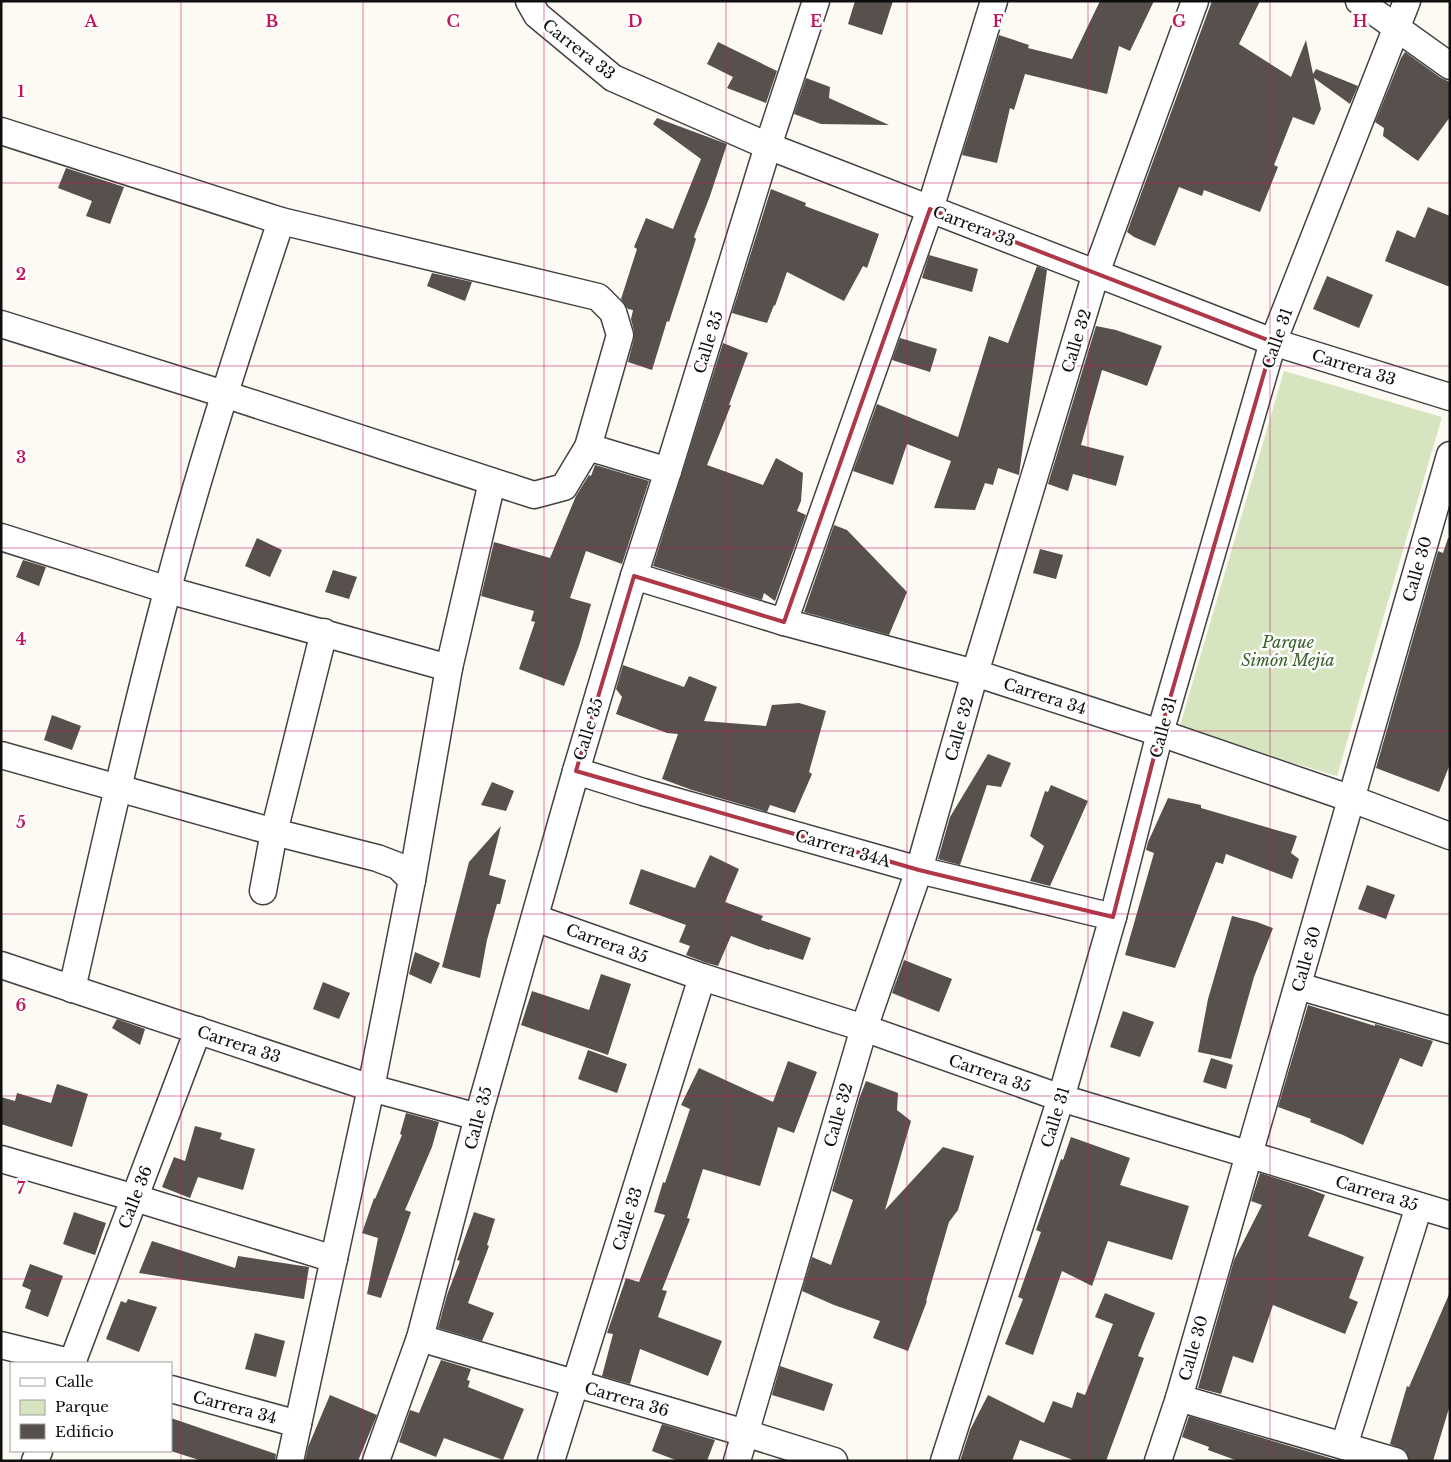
<svg xmlns="http://www.w3.org/2000/svg" width="1451" height="1462" viewBox="0 0 1451 1462" font-family="'Libre Baskerville',serif">
<rect width="100%" height="100%" fill="#fdfaf3"/>
<!-- green -->
<path fill="#d6e5c0" d="M 1284,371 L 1442,417 L 1337,776 L 1179,729 Z"/>
<!-- building -->
<g fill="#57504d">
<path d="M 855,1 L 893,1 L 882,35 L 848,24 Z"/>
<path d="M 1100,1 L 1154,1 L 1130,51 L 1119,46 L 1107,94 L 1025,74 L 1014,110 L 1010,108 L 997,163 L 962,155 L 999,35 L 1029,45 L 1028,48 L 1072,59 Z"/>
<path d="M 1212,1 L 1260,1 L 1239,44 L 1291,77 L 1306,40 L 1313,74 L 1316,69 L 1358,86 L 1350,104 L 1314,78 L 1321,109 L 1314,125 L 1293,117 L 1274,165 L 1278,167 L 1260,212 L 1204,190 L 1202,196 L 1179,187 L 1155,246 L 1134,237 L 1127,232 Z"/>
<path d="M 718,42 L 777,71 L 766,103 L 727,88 L 733,77 L 707,64 Z"/>
<path d="M 1405,52 L 1441,78 L 1450,82 L 1450,117 L 1418,161 L 1383,136 L 1384,128 L 1375,122 L 1401,58 Z"/>
<path d="M 806,78 L 830,87 L 829,98 L 889,125 L 821,124 L 794,114 Z"/>
<path d="M 657,118 L 727,144 L 710,196 L 694,237 L 696,239 L 669,322 L 667,321 L 652,370 L 628,362 L 634,339 L 634,331 L 631,319 L 633,310 L 628,309 L 621,299 L 637,249 L 634,247 L 646,218 L 673,229 L 701,159 L 653,124 Z"/>
<path d="M 66,168 L 124,187 L 110,224 L 86,216 L 92,201 L 58,188 Z"/>
<path d="M 771,189 L 806,203 L 805,206 L 879,234 L 867,268 L 863,266 L 844,301 L 787,272 L 775,306 L 774,305 L 767,323 L 732,313 Z"/>
<path d="M 1428,207 L 1450,216 L 1450,287 L 1385,261 L 1397,230 L 1415,238 Z"/>
<path d="M 929,255 L 978,269 L 972,292 L 922,278 Z"/>
<path d="M 1037,266 L 1047,270 L 1019,475 L 998,468 L 993,485 L 985,483 L 975,510 L 934,508 L 951,461 L 907,444 L 893,485 L 853,471 L 877,404 L 958,437 L 989,336 L 1008,343 Z"/>
<path d="M 432,273 L 472,282 L 465,301 L 427,286 Z"/>
<path d="M 1327,276 L 1373,295 L 1359,328 L 1313,309 Z"/>
<path d="M 1096,326 L 1116,330 L 1162,346 L 1147,386 L 1102,370 L 1081,445 L 1124,456 L 1116,486 L 1073,474 L 1068,491 L 1048,484 Z"/>
<path d="M 900,338 L 937,349 L 930,372 L 892,360 Z"/>
<path d="M 723,343 L 748,353 L 729,405 L 731,405 L 707,465 L 763,485 L 776,458 L 803,473 L 801,501 L 797,511 L 806,515 L 775,601 L 764,593 L 762,600 L 653,566 Z"/>
<path d="M 595,465 L 649,481 L 622,564 L 586,551 L 570,598 L 591,604 L 579,646 L 564,686 L 519,669 L 535,622 L 531,621 L 534,611 L 481,596 L 494,542 L 550,558 L 576,496 L 589,475 L 591,476 Z"/>
<path d="M 834,525 L 847,530 L 907,592 L 889,635 L 804,612 Z"/>
<path d="M 257,538 L 282,550 L 270,577 L 245,566 Z"/>
<path d="M 1448,538 L 1450,538 L 1450,764 L 1439,792 L 1376,768 L 1438,551 L 1443,553 Z"/>
<path d="M 1040,549 L 1063,555 L 1056,579 L 1033,573 Z"/>
<path d="M 23,560 L 46,567 L 39,586 L 16,577 Z"/>
<path d="M 333,570 L 357,577 L 349,599 L 325,592 Z"/>
<path d="M 623,665 L 684,687 L 689,676 L 717,687 L 704,721 L 766,726 L 772,705 L 799,703 L 826,711 L 809,772 L 812,774 L 795,813 L 770,805 L 767,812 L 692,790 L 662,779 L 678,734 L 667,733 L 616,714 L 622,697 L 616,689 Z"/>
<path d="M 52,715 L 81,726 L 72,750 L 44,740 Z"/>
<path d="M 988,754 L 1011,763 L 1001,787 L 987,785 L 960,865 L 938,859 L 950,817 Z"/>
<path d="M 492,782 L 514,791 L 506,811 L 481,805 Z"/>
<path d="M 1051,785 L 1088,801 L 1050,886 L 1030,881 L 1044,846 L 1030,836 L 1045,791 L 1048,792 Z"/>
<path d="M 1168,798 L 1201,805 L 1201,808 L 1297,836 L 1291,853 L 1299,859 L 1292,879 L 1226,854 L 1223,864 L 1216,862 L 1175,968 L 1125,955 L 1154,853 L 1146,850 L 1148,842 Z"/>
<path d="M 501,826 L 489,875 L 506,880 L 500,904 L 497,904 L 487,940 L 480,978 L 442,967 L 469,862 Z"/>
<path d="M 710,855 L 739,869 L 725,902 L 763,916 L 761,920 L 811,938 L 803,960 L 770,949 L 769,950 L 731,936 L 718,966 L 707,963 L 686,955 L 690,946 L 679,942 L 686,925 L 629,904 L 641,869 L 695,888 Z"/>
<path d="M 1367,885 L 1395,895 L 1386,919 L 1358,909 Z"/>
<path d="M 1232,916 L 1257,922 L 1273,928 L 1254,977 L 1231,1059 L 1198,1052 L 1208,999 Z"/>
<path d="M 415,952 L 440,963 L 431,984 L 409,974 Z"/>
<path d="M 904,960 L 952,979 L 939,1012 L 892,993 Z"/>
<path d="M 601,974 L 631,984 L 608,1055 L 521,1025 L 532,991 L 589,1010 Z"/>
<path d="M 323,982 L 350,993 L 339,1019 L 313,1009 Z"/>
<path d="M 1308,1005 L 1375,1026 L 1375,1024 L 1433,1041 L 1422,1067 L 1400,1058 L 1363,1145 L 1343,1135 L 1310,1122 L 1311,1119 L 1278,1107 Z"/>
<path d="M 1123,1011 L 1154,1022 L 1140,1057 L 1110,1047 Z"/>
<path d="M 117,1019 L 145,1029 L 140,1045 L 112,1028 Z"/>
<path d="M 588,1050 L 627,1064 L 617,1093 L 578,1079 Z"/>
<path d="M 1211,1058 L 1233,1065 L 1226,1089 L 1203,1082 Z"/>
<path d="M 788,1061 L 817,1072 L 794,1133 L 778,1127 L 760,1186 L 703,1169 L 687,1218 L 690,1219 L 662,1290 L 667,1291 L 658,1317 L 722,1341 L 708,1376 L 640,1349 L 630,1384 L 602,1376 L 613,1334 L 607,1333 L 626,1278 L 639,1282 L 665,1215 L 654,1212 L 663,1182 L 665,1183 L 690,1109 L 681,1105 L 699,1068 L 773,1102 Z"/>
<path d="M 866,1081 L 898,1093 L 897,1110 L 911,1121 L 885,1210 L 943,1147 L 974,1156 L 958,1210 L 949,1222 L 926,1301 L 927,1301 L 908,1351 L 873,1338 L 880,1321 L 834,1305 L 802,1291 L 812,1257 L 831,1265 L 853,1200 L 832,1191 L 859,1099 Z"/>
<path d="M 57,1084 L 88,1094 L 72,1147 L 1,1124 L 1,1097 L 15,1101 L 17,1093 L 51,1103 Z"/>
<path d="M 406,1113 L 439,1122 L 432,1147 L 405,1210 L 411,1212 L 381,1298 L 367,1294 L 378,1238 L 362,1233 L 374,1198 L 375,1199 L 402,1135 L 400,1134 Z"/>
<path d="M 195,1126 L 222,1133 L 220,1139 L 255,1149 L 243,1190 L 198,1177 L 190,1198 L 162,1187 L 174,1157 L 185,1161 Z"/>
<path d="M 1071,1137 L 1130,1158 L 1120,1185 L 1189,1206 L 1172,1260 L 1108,1241 L 1092,1286 L 1062,1271 L 1033,1355 L 1005,1344 L 1023,1299 L 1018,1297 L 1041,1232 L 1036,1230 L 1061,1159 L 1063,1160 Z"/>
<path d="M 1260,1173 L 1307,1188 L 1325,1195 L 1308,1236 L 1364,1257 L 1349,1298 L 1358,1302 L 1345,1334 L 1273,1305 L 1253,1363 L 1233,1356 L 1221,1394 L 1198,1388 L 1234,1260 L 1262,1205 L 1251,1201 Z"/>
<path d="M 74,1212 L 106,1223 L 95,1255 L 63,1244 Z"/>
<path d="M 474,1212 L 495,1219 L 487,1245 L 489,1246 L 468,1303 L 494,1313 L 482,1341 L 438,1328 L 447,1295 L 460,1261 L 457,1260 Z"/>
<path d="M 152,1241 L 235,1268 L 238,1256 L 309,1267 L 304,1299 L 139,1273 Z"/>
<path d="M 30,1264 L 63,1276 L 48,1317 L 25,1308 L 31,1290 L 22,1286 Z"/>
<path d="M 1450,1292 L 1450,1405 L 1433,1461 L 1410,1461 L 1405,1450 L 1390,1444 L 1407,1386 L 1409,1387 Z"/>
<path d="M 1105,1293 L 1155,1313 L 1138,1356 L 1144,1358 L 1106,1461 L 1076,1461 L 1020,1440 L 1012,1461 L 960,1461 L 970,1430 L 988,1395 L 1044,1423 L 1053,1401 L 1072,1408 L 1077,1392 L 1085,1395 L 1113,1324 L 1095,1317 Z"/>
<path d="M 128,1299 L 157,1307 L 139,1352 L 106,1339 L 121,1301 L 126,1303 Z"/>
<path d="M 255,1333 L 285,1341 L 276,1377 L 245,1369 Z"/>
<path d="M 441,1360 L 471,1369 L 467,1380 L 470,1381 L 468,1387 L 524,1409 L 503,1460 L 444,1438 L 436,1457 L 399,1442 L 410,1410 L 419,1413 Z"/>
<path d="M 780,1366 L 833,1384 L 824,1411 L 772,1395 Z"/>
<path d="M 330,1395 L 377,1415 L 358,1461 L 305,1461 L 308,1447 Z"/>
<path d="M 1189,1416 L 1340,1461 L 1238,1461 L 1208,1450 L 1209,1447 L 1182,1437 Z"/>
<path d="M 171,1418 L 276,1454 L 275,1461 L 202,1461 L 171,1451 Z"/>
<path d="M 662,1424 L 715,1440 L 707,1461 L 678,1461 L 652,1451 Z"/>
</g>
<g fill="none" stroke-linecap="round" stroke-linejoin="round">
<defs>
<g id="minor">
<path d="M 529,1 L 537,15 L 613,78 L 768,146 L 1273,342 L 1450,397"/>
<path d="M 1359,1 L 1450,66"/>
<path d="M 1,131 L 281,221 L 598,297 L 613,312 L 620,335 L 588,447 L 564,487 L 534,495 L 224,394 L 1,324"/>
<path d="M 588,447 L 668,471"/>
<path d="M 1,537 L 168,590 L 449,668"/>
<path d="M 634,576 L 784,622 L 975,673 L 1160,733 L 1352,799 L 1450,836"/>
<path d="M 784,622 L 930,209 L 994,1"/>
<path d="M 1,755 L 274,832 L 377,858 L 398,866 L 412,880"/>
<path d="M 576,771 L 643,792 L 919,870 L 1113,917"/>
<path d="M 263,891 L 274,832 L 324,632"/>
<path d="M 535,918 L 702,977 L 864,1028 L 1061,1098 L 1450,1215"/>
<path d="M 1,965 L 371,1088 L 478,1117"/>
<path d="M 1298,986 L 1450,1030"/>
<path d="M 72,989 C 102,856 132,723 167,592 C 200,467 240,344 281,221"/>
<path d="M 1,1159 L 135,1198 L 334,1259"/>
<path d="M 420,1338 L 745,1433 L 834,1461"/>
<path d="M 1,1345 L 74,1363"/>
<path d="M 72,1363 L 198,1030"/>
<path d="M 171,1389 L 298,1424"/>
<path d="M 1179,1398 L 1395,1461"/>
<path d="M 1344,1446 L 1419,1206"/>
<path d="M 35,1461 L 39,1451"/>
<path d="M 290,1461 L 371,1088 L 412,880 L 449,668 L 492,482"/>
<path d="M 376,1461 L 420,1338 L 478,1117 L 576,771 L 634,576 L 668,471 L 768,146 L 816,1"/>
<path d="M 551,1461 L 702,977"/>
<path d="M 737,1461 L 864,1028 L 919,870 L 975,673 L 1096,273 L 1195,1"/>
<path d="M 944,1461 L 1061,1098 L 1113,917 L 1160,733 L 1273,342 L 1407,1"/>
<path d="M 1158,1461 L 1179,1398 L 1450,455"/>
</g>
</defs>
<!-- minor casing -->
<use href="#minor" stroke="#424242" stroke-width="29"/>
<!-- minor -->
<use href="#minor" stroke="#fff" stroke-width="26"/>
</g>
<!-- marked area -->
<path fill="none" stroke="#af3848" stroke-width="4" stroke-linejoin="round" d="M 930,209 L 1273,342 L 1160,733 L 1113,917 L 919,870 L 576,771 L 634,576 L 784,622 Z"/>
<!-- grid -->
<path fill="none" stroke="#c2185b" stroke-width="1" stroke-opacity="0.55" d="M 181,1 L 181,1461M 363,1 L 363,1461M 544,1 L 544,1461M 726,1 L 726,1461M 907,1 L 907,1461M 1088,1 L 1088,1461M 1270,1 L 1270,1461M 1,183 L 1450,183M 1,366 L 1450,366M 1,548 L 1450,548M 1,731 L 1450,731M 1,914 L 1450,914M 1,1096 L 1450,1096M 1,1279 L 1450,1279"/>
<g text-anchor="middle" dominant-baseline="central" stroke-width="5" stroke-linejoin="round" paint-order="stroke">
<!-- street labels -->
<g font-size="16" fill="#0f0f0f" stroke="#fff">
<text transform="translate(579 49) rotate(38)">Carrera 33</text>
<text transform="translate(974 226) rotate(21)">Carrera 33</text>
<text transform="translate(1277 338) rotate(-71)">Calle 31</text>
<text transform="translate(1076 341) rotate(-73)">Calle 32</text>
<text transform="translate(708 342) rotate(-73)">Calle 35</text>
<text transform="translate(1354 367) rotate(17)">Carrera 33</text>
<text transform="translate(1417 569) rotate(-74)">Calle 30</text>
<text transform="translate(1045 696) rotate(18)">Carrera 34</text>
<text transform="translate(1163 727) rotate(-75)">Calle 31</text>
<text transform="translate(588 729) rotate(-73)">Calle 35</text>
<text transform="translate(959 729) rotate(-74)">Calle 32</text>
<text transform="translate(843 848) rotate(16)">Carrera 34A</text>
<text transform="translate(607 943) rotate(20)">Carrera 35</text>
<text transform="translate(1306 959) rotate(-74)">Calle 30</text>
<text transform="translate(239 1044) rotate(18)">Carrera 33</text>
<text transform="translate(990 1073) rotate(19)">Carrera 35</text>
<text transform="translate(838 1115) rotate(-74)">Calle 32</text>
<text transform="translate(1055 1117) rotate(-73)">Calle 31</text>
<text transform="translate(478 1118) rotate(-75)">Calle 35</text>
<text transform="translate(1377 1193) rotate(17)">Carrera 35</text>
<text transform="translate(135 1197) rotate(-69)">Calle 36</text>
<text transform="translate(627 1219) rotate(-73)">Calle 33</text>
<text transform="translate(1193 1348) rotate(-74)">Calle 30</text>
<text transform="translate(627 1399) rotate(16)">Carrera 36</text>
<text transform="translate(235 1407) rotate(15)">Carrera 34</text>
</g>
<!-- park labels -->
<g font-size="16" font-style="italic" fill="#386027" stroke="#fff">
<text x="1288" y="642">Parque<tspan x="1288" dy="18">Simón Mejía</tspan></text>
</g>
</g>
<g font-size="16" text-anchor="middle" font-weight="bold" fill="#c2185b" stroke="#fff" stroke-width="5" stroke-linejoin="round" paint-order="stroke">
<text x="91" y="27">A</text>
<text x="272" y="27">B</text>
<text x="453" y="27">C</text>
<text x="635" y="27">D</text>
<text x="816" y="27">E</text>
<text x="998" y="27">F</text>
<text x="1179" y="27">G</text>
<text x="1360" y="27">H</text>
<text x="21" y="97">1</text>
<text x="21" y="280">2</text>
<text x="21" y="463">3</text>
<text x="21" y="645">4</text>
<text x="21" y="828">5</text>
<text x="21" y="1011">6</text>
<text x="21" y="1194">7</text>
</g>
<!-- border -->
<rect width="1451" height="1462" fill="none" stroke="#0f0f0f" stroke-width="5"/>
<!-- legend -->
<rect x="10" y="1362" width="162" height="90" fill="#ffffff" stroke="#9f9f9f"/>
<rect x="20" y="1378" width="25" height="8" fill="#ffffff" stroke="#9f9f9f"/>
<text x="55" y="1387" font-size="15" fill="#0f0f0f">Calle</text>
<rect x="20" y="1400" width="25" height="15" fill="#d6e5c0" stroke="#9f9f9f"/>
<text x="55" y="1412" font-size="15" fill="#0f0f0f">Parque</text>
<rect x="20" y="1424" width="25" height="15" fill="#57504d" stroke="#9f9f9f"/>
<text x="55" y="1437" font-size="15" fill="#0f0f0f">Edificio</text>
</svg>
